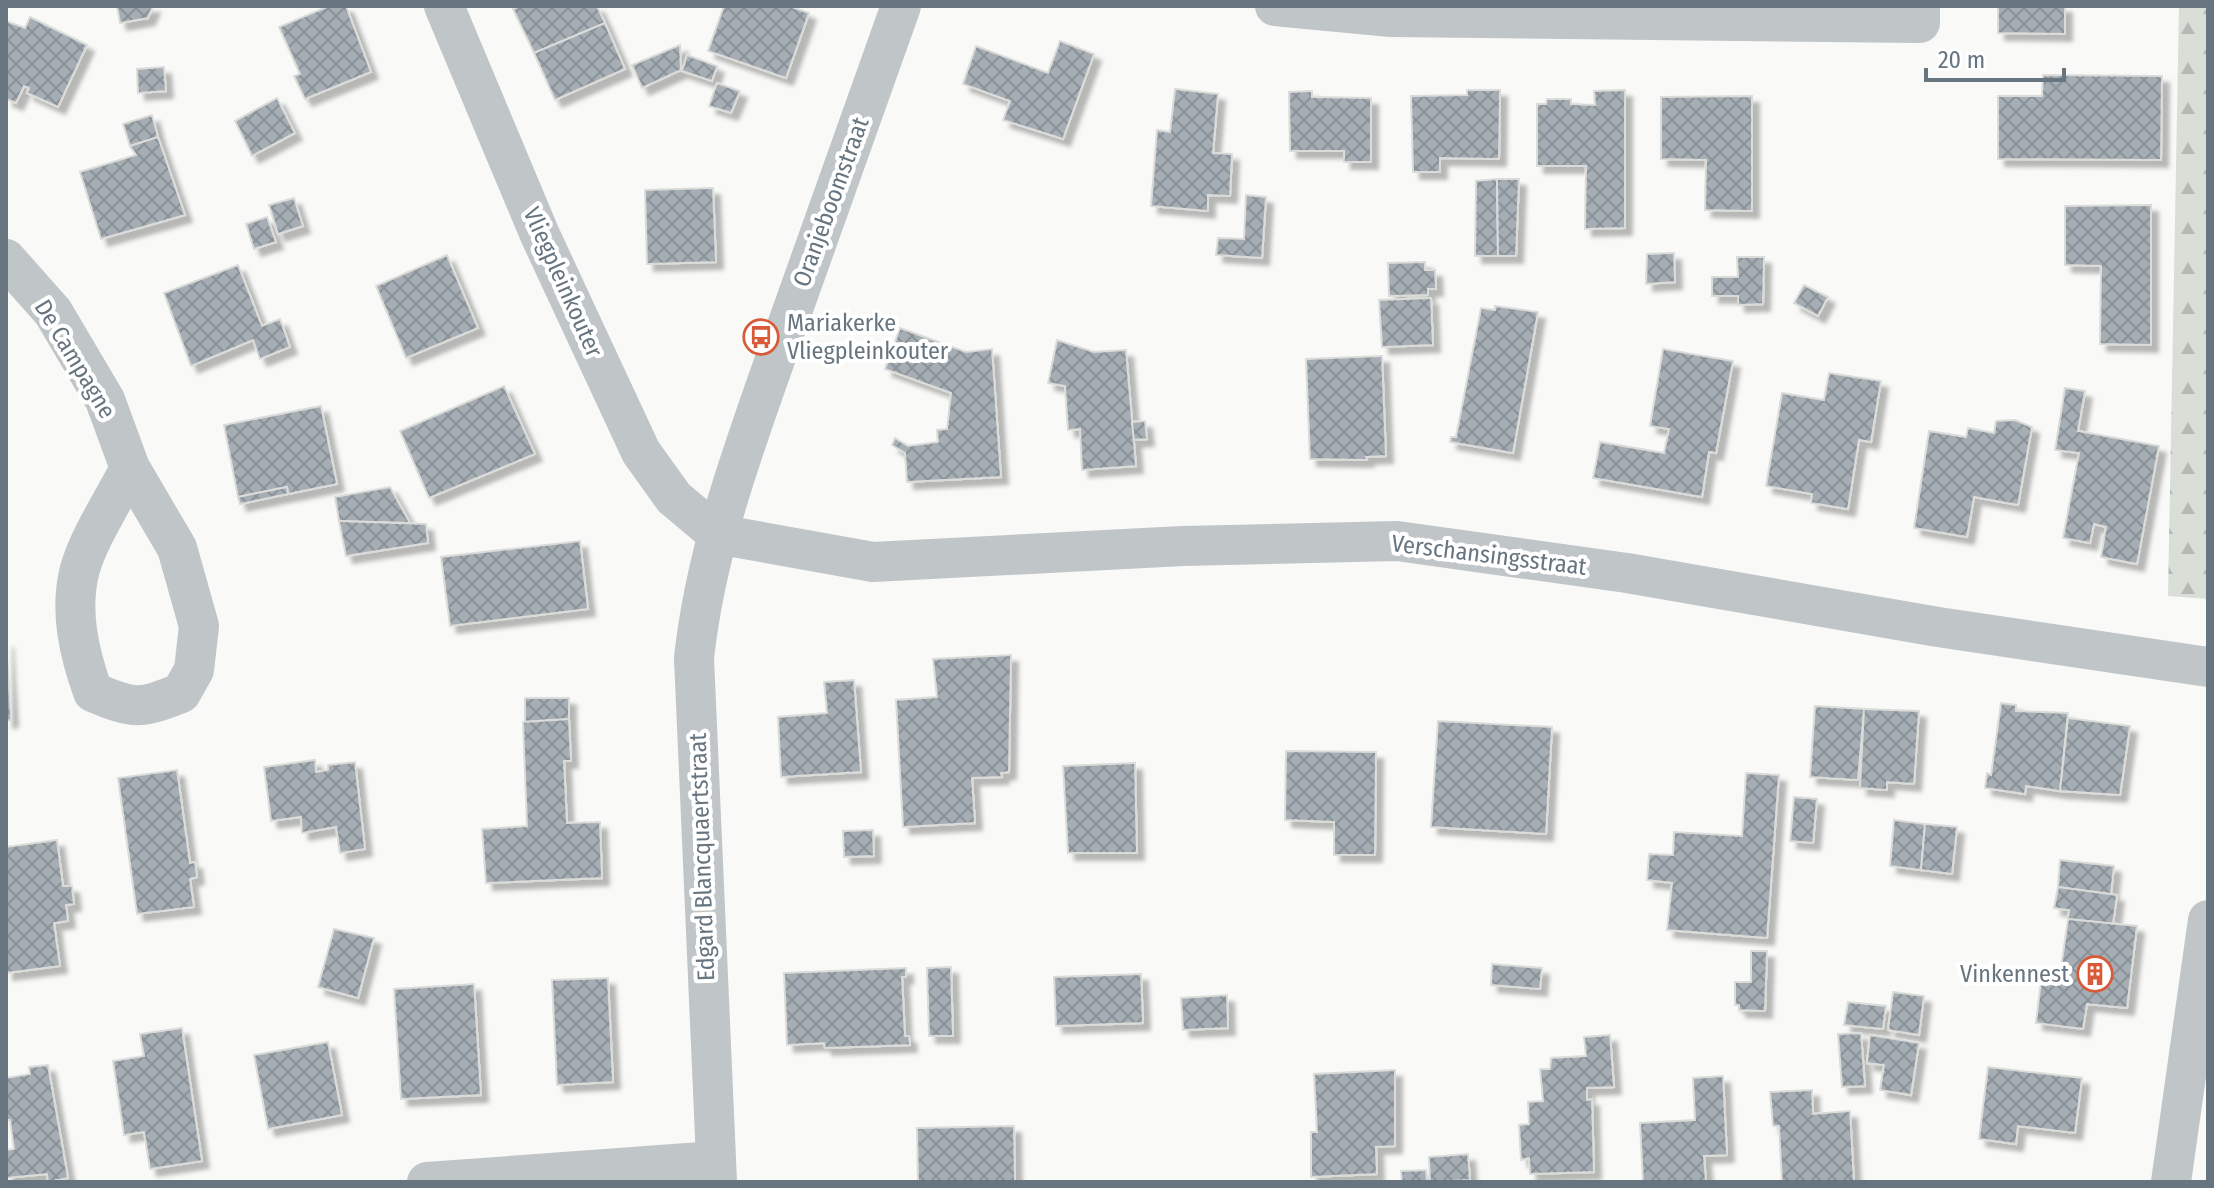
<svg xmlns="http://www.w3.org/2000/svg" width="2214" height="1188" viewBox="0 0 2214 1188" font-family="'Fira Sans Condensed',sans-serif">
<defs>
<pattern id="forest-firs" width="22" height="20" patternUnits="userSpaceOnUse" patternTransform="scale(2)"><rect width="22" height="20" fill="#d9ded7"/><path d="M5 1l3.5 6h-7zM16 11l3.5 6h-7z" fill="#b4b9b4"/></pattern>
<pattern id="building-cross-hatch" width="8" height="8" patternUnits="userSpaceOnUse" patternTransform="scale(2)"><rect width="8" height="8" fill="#a5aeb4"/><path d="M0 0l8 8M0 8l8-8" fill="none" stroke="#8a9298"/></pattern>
<filter id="shadow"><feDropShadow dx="7" dy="7" stdDeviation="2" flood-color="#0004"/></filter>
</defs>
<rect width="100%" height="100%" fill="#f9f9f7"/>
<!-- forest -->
<path fill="url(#forest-firs)" d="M 2179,6 L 2208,6 L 2208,599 L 2168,596 Z"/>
<!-- building -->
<g fill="url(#building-cross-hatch)" stroke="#dbdbd9" stroke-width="2" filter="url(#shadow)">
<path d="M 117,6 L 153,6 L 148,18 L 120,23 Z"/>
<path d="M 329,6 L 346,6 L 371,72 L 305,99 L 294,76 L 300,74 L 279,27 Z"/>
<path d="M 520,6 L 597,6 L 605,23 L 534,53 L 513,9 Z"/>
<path d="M 724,6 L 789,6 L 809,13 L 786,78 L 708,51 Z"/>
<path d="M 1998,6 L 2065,6 L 2065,34 L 1998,33 Z"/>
<path d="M 30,17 L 87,45 L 58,107 L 27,93 L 29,88 L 24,86 L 16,103 L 6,99 L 6,21 L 25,28 Z"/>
<path d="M 605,23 L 625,69 L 555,100 L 534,53 Z"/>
<path d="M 1060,41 L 1094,54 L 1063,139 L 1003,120 L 1010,101 L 963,84 L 976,46 L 1048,73 Z"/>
<path d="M 680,45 L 681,70 L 642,88 L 632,65 Z"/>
<path d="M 687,55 L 717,66 L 712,81 L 682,71 Z"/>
<path d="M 164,67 L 166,91 L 138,93 L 137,69 Z"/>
<path d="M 2043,75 L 2162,76 L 2161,160 L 1998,159 L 1998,96 L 2042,96 Z"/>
<path d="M 717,83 L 740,91 L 731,113 L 709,106 Z"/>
<path d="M 1175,89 L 1218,94 L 1213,153 L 1232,154 L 1230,196 L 1208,195 L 1208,211 L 1151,206 L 1157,130 L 1170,132 Z"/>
<path d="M 1467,90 L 1500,90 L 1499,159 L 1440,158 L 1440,172 L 1413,172 L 1411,96 L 1467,95 Z"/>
<path d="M 1625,90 L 1625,228 L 1585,229 L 1586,166 L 1537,166 L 1537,104 L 1546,104 L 1547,99 L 1571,99 L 1571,104 L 1595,105 L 1594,91 Z"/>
<path d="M 1312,91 L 1312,97 L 1371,98 L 1371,162 L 1344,162 L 1344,151 L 1290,151 L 1289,92 Z"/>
<path d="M 1752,96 L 1752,211 L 1705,210 L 1706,160 L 1661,159 L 1661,97 Z"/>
<path d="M 277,98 L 295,133 L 252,156 L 235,121 Z"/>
<path d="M 152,115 L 158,137 L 130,146 L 123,124 Z"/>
<path d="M 158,137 L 185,215 L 101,239 L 80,172 L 136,155 L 130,146 Z"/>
<path d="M 1497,179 L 1498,256 L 1475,256 L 1476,181 Z"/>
<path d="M 1497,179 L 1519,179 L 1516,256 L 1498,256 Z"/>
<path d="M 713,188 L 716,262 L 647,264 L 645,190 Z"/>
<path d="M 1246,195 L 1266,197 L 1262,258 L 1216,255 L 1218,238 L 1244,239 Z"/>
<path d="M 294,198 L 303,226 L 278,234 L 269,205 Z"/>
<path d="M 2151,205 L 2151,345 L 2100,344 L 2101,266 L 2065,265 L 2065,206 Z"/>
<path d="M 267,217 L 276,242 L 254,249 L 246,224 Z"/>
<path d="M 1674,253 L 1675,282 L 1646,284 L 1647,254 Z"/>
<path d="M 447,255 L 478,328 L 406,358 L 376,286 Z"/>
<path d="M 1737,257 L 1764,257 L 1763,304 L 1738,305 L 1738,296 L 1712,296 L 1712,277 L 1738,277 Z"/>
<path d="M 1425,262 L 1425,270 L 1435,270 L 1436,289 L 1428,289 L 1428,295 L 1389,296 L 1388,263 Z"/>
<path d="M 238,265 L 262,326 L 280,319 L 290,347 L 260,359 L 253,340 L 191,366 L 164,293 Z"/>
<path d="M 1804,285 L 1828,297 L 1818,316 L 1794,303 Z"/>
<path d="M 1431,298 L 1433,345 L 1382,347 L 1379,300 Z"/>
<path d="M 1495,306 L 1538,312 L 1513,453 L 1450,442 L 1451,437 L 1456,437 L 1481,308 L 1495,310 Z"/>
<path d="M 900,328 L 966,352 L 992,349 L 1001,477 L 907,482 L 905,453 L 892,445 L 895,438 L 908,446 L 938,442 L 937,430 L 947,429 L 951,393 L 885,369 Z"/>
<path d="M 1057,340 L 1094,352 L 1126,350 L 1136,466 L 1082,470 L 1080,429 L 1068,430 L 1065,386 L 1048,383 Z"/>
<path d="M 1663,349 L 1733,361 L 1716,453 L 1709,452 L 1702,497 L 1593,478 L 1600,442 L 1664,453 L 1669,429 L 1650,426 Z"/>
<path d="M 1382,356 L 1386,456 L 1366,457 L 1367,460 L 1310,459 L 1306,359 Z"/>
<path d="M 1829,373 L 1881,381 L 1871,442 L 1859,440 L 1848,509 L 1811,503 L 1812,494 L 1766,486 L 1782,393 L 1824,400 Z"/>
<path d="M 504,386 L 535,454 L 429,498 L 400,431 Z"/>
<path d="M 2065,388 L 2085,391 L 2078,431 L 2159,446 L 2137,564 L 2101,557 L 2106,527 L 2094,524 L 2090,543 L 2063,538 L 2079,453 L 2055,450 Z"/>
<path d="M 321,406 L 337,484 L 288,494 L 287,487 L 238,497 L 224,425 Z"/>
<path d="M 2015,420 L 2032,427 L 2018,505 L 1974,497 L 1967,537 L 1914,528 L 1929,431 L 1966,437 L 1968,428 L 1994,433 L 1996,421 Z"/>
<path d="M 1145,421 L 1147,439 L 1134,440 L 1132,422 Z"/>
<path d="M 287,487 L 288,494 L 240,504 L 238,497 Z"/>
<path d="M 390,487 L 410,523 L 339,521 L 335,497 Z"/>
<path d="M 339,521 L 426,524 L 428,543 L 346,556 Z"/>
<path d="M 580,541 L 588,609 L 450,626 L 441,557 Z"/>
<path d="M 6,640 L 11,720 L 6,721 Z"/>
<path d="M 1011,655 L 1009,772 L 1001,773 L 1002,777 L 972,778 L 975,823 L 903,827 L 896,700 L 937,697 L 933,659 Z"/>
<path d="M 854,680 L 861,772 L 781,777 L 778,717 L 827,713 L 824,682 Z"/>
<path d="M 525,698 L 569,698 L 569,719 L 525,722 Z"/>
<path d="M 2001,703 L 2016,705 L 2016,711 L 2068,713 L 2060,791 L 2026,786 L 2025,794 L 1985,788 L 1987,773 L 1991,775 Z"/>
<path d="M 1815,706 L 1864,709 L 1858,780 L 1810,777 Z"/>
<path d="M 1864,709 L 1919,711 L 1914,784 L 1887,782 L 1887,790 L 1860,788 Z"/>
<path d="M 2068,718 L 2130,726 L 2120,795 L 2060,791 Z"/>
<path d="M 569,719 L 571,761 L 564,761 L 567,823 L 600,822 L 602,878 L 486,883 L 482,829 L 527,826 L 523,722 Z"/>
<path d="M 1438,721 L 1552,727 L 1546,834 L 1431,827 Z"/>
<path d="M 1286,751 L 1376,752 L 1375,855 L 1334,855 L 1334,822 L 1285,820 Z"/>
<path d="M 315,760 L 316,772 L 328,770 L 328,765 L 355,762 L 365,849 L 340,853 L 336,827 L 302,833 L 301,817 L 271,821 L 264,767 Z"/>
<path d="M 1135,763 L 1137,853 L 1068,853 L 1063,766 Z"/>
<path d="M 177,770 L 190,863 L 195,862 L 197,877 L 190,879 L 194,907 L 137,914 L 118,778 Z"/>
<path d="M 1746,773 L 1779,775 L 1767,938 L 1667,930 L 1672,883 L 1647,880 L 1649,854 L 1673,855 L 1674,832 L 1742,836 Z"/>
<path d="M 1794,797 L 1817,799 L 1813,843 L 1790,841 Z"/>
<path d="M 1894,820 L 1925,824 L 1921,870 L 1890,866 Z"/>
<path d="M 1925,824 L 1957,827 L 1952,874 L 1921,870 Z"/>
<path d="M 873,830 L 874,856 L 844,857 L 843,831 Z"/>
<path d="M 57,840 L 63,886 L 72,886 L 74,904 L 66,905 L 68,921 L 54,923 L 60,966 L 6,973 L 6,847 Z"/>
<path d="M 2060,860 L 2114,866 L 2111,894 L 2058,887 Z"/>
<path d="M 2058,887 L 2117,895 L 2113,924 L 2068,919 L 2069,910 L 2054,908 Z"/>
<path d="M 2068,919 L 2137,926 L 2127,1008 L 2087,1004 L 2083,1029 L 2036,1023 L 2042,972 L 2060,975 Z"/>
<path d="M 334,929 L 374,938 L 358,998 L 318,987 Z"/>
<path d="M 1751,951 L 1767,951 L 1765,1011 L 1739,1010 L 1739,1005 L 1735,1005 L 1735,982 L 1751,982 Z"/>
<path d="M 1492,964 L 1542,968 L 1540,989 L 1491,985 Z"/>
<path d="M 951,967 L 953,1036 L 929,1036 L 927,968 Z"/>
<path d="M 906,968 L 906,977 L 902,977 L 905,1036 L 909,1036 L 910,1045 L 825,1048 L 824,1043 L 787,1045 L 784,973 Z"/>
<path d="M 1141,974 L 1143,1023 L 1056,1026 L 1054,977 Z"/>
<path d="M 608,978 L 613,1082 L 557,1085 L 552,980 Z"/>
<path d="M 474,984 L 481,1095 L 401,1099 L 394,989 Z"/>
<path d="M 1893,992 L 1924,996 L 1919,1035 L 1888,1030 Z"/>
<path d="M 1227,995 L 1228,1028 L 1183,1030 L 1181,998 Z"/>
<path d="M 1848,1002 L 1886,1006 L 1883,1029 L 1844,1025 Z"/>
<path d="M 182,1028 L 202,1161 L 150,1169 L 144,1132 L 124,1135 L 113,1061 L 144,1056 L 140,1034 Z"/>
<path d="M 1861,1033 L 1865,1086 L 1842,1087 L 1838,1034 Z"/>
<path d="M 1610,1035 L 1614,1087 L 1587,1088 L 1587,1100 L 1592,1099 L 1594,1172 L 1530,1174 L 1529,1158 L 1521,1160 L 1519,1125 L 1529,1124 L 1528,1102 L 1543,1101 L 1540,1069 L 1550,1069 L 1551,1058 L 1586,1056 L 1584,1037 Z"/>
<path d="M 1870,1035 L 1919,1043 L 1911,1095 L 1880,1090 L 1884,1065 L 1867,1063 Z"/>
<path d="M 328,1042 L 342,1115 L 268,1129 L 254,1055 Z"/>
<path d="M 48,1065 L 68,1178 L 48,1182 L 47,1174 L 6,1178 L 6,1150 L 14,1149 L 10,1120 L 6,1120 L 6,1078 L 30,1074 L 29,1067 Z"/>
<path d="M 1988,1067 L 2082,1078 L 2075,1133 L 2018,1126 L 2016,1144 L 1979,1139 Z"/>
<path d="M 1395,1070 L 1395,1146 L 1376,1147 L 1377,1174 L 1311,1177 L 1311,1132 L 1317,1132 L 1314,1074 Z"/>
<path d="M 1723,1076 L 1727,1155 L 1704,1156 L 1706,1182 L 1643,1182 L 1640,1123 L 1695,1120 L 1693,1078 Z"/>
<path d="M 1812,1090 L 1813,1114 L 1850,1111 L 1854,1182 L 1782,1182 L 1779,1126 L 1773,1126 L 1770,1092 Z"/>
<path d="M 1014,1126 L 1015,1182 L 918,1182 L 917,1128 Z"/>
<path d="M 1468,1154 L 1470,1180 L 1430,1182 L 1429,1157 Z"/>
<path d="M 1426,1170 L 1427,1182 L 1402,1182 L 1401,1171 Z"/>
</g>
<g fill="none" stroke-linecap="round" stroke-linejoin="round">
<!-- minor -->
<g stroke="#c0c5c8" stroke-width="40">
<path d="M 444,6 L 540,235 L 641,452 L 674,498 L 717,534 L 873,562 L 1183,546 L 1397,541 L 1627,573 L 1938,627 L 2208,667"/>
<path d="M 1275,6 L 1391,17 L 1920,23 L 1920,6"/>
<path d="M 6,259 L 53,312 L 105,400 L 130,468 L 177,548 L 199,626 L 194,670 L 181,693 C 140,709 135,710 93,692 C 79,653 69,610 80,569 C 89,537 115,498 130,468"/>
<path d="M 427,1182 L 715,1161"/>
<path d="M 717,1182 L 694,658 C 706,547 746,442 783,337 C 822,227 862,116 901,6"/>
<path d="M 2171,1182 L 2208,920"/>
</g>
</g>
<!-- icons -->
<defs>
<symbol id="bus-ring" viewBox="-11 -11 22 22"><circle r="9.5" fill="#fff" stroke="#d85a39" stroke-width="1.5"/><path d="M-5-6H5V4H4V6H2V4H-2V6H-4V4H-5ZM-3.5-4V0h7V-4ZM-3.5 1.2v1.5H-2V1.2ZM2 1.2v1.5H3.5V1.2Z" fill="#d85a39"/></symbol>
<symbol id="building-ring" viewBox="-11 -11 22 22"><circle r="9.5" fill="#fff" stroke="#d85a39" stroke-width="1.5"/><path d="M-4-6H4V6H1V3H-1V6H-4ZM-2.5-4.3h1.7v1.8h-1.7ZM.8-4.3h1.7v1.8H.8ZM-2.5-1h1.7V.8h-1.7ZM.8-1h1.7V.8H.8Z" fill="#d85a39"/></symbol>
</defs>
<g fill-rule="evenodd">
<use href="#bus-ring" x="741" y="317" width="40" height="40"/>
<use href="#building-ring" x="2075" y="954" width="40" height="40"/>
</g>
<g text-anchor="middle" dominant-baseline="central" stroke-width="8" stroke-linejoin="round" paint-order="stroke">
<!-- street labels -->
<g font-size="24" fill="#667580" stroke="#fff">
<text transform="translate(831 202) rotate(-70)">Oranjeboomstraat</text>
<text transform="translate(563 282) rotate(66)">Vliegpleinkouter</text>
<text transform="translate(75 359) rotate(59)">De Campagne</text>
<text transform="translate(1489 555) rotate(7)">Verschansingsstraat</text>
<text transform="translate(702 857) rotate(-92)">Edgard Blancquaertstraat</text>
</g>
<!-- poi labels -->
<g font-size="24" fill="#667580" stroke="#fff" text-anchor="start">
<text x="787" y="323">Mariakerke<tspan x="787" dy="28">Vliegpleinkouter</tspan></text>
<text x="2069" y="974" text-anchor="end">Vinkennest</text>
</g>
</g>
<!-- border -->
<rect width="2214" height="1188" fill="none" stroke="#667580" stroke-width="16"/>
<!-- scale -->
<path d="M1926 68v12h138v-12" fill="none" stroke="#667580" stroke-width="4"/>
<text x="1938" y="68" font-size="24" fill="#667580" stroke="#ffffff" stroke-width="6" paint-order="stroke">20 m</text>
</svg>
